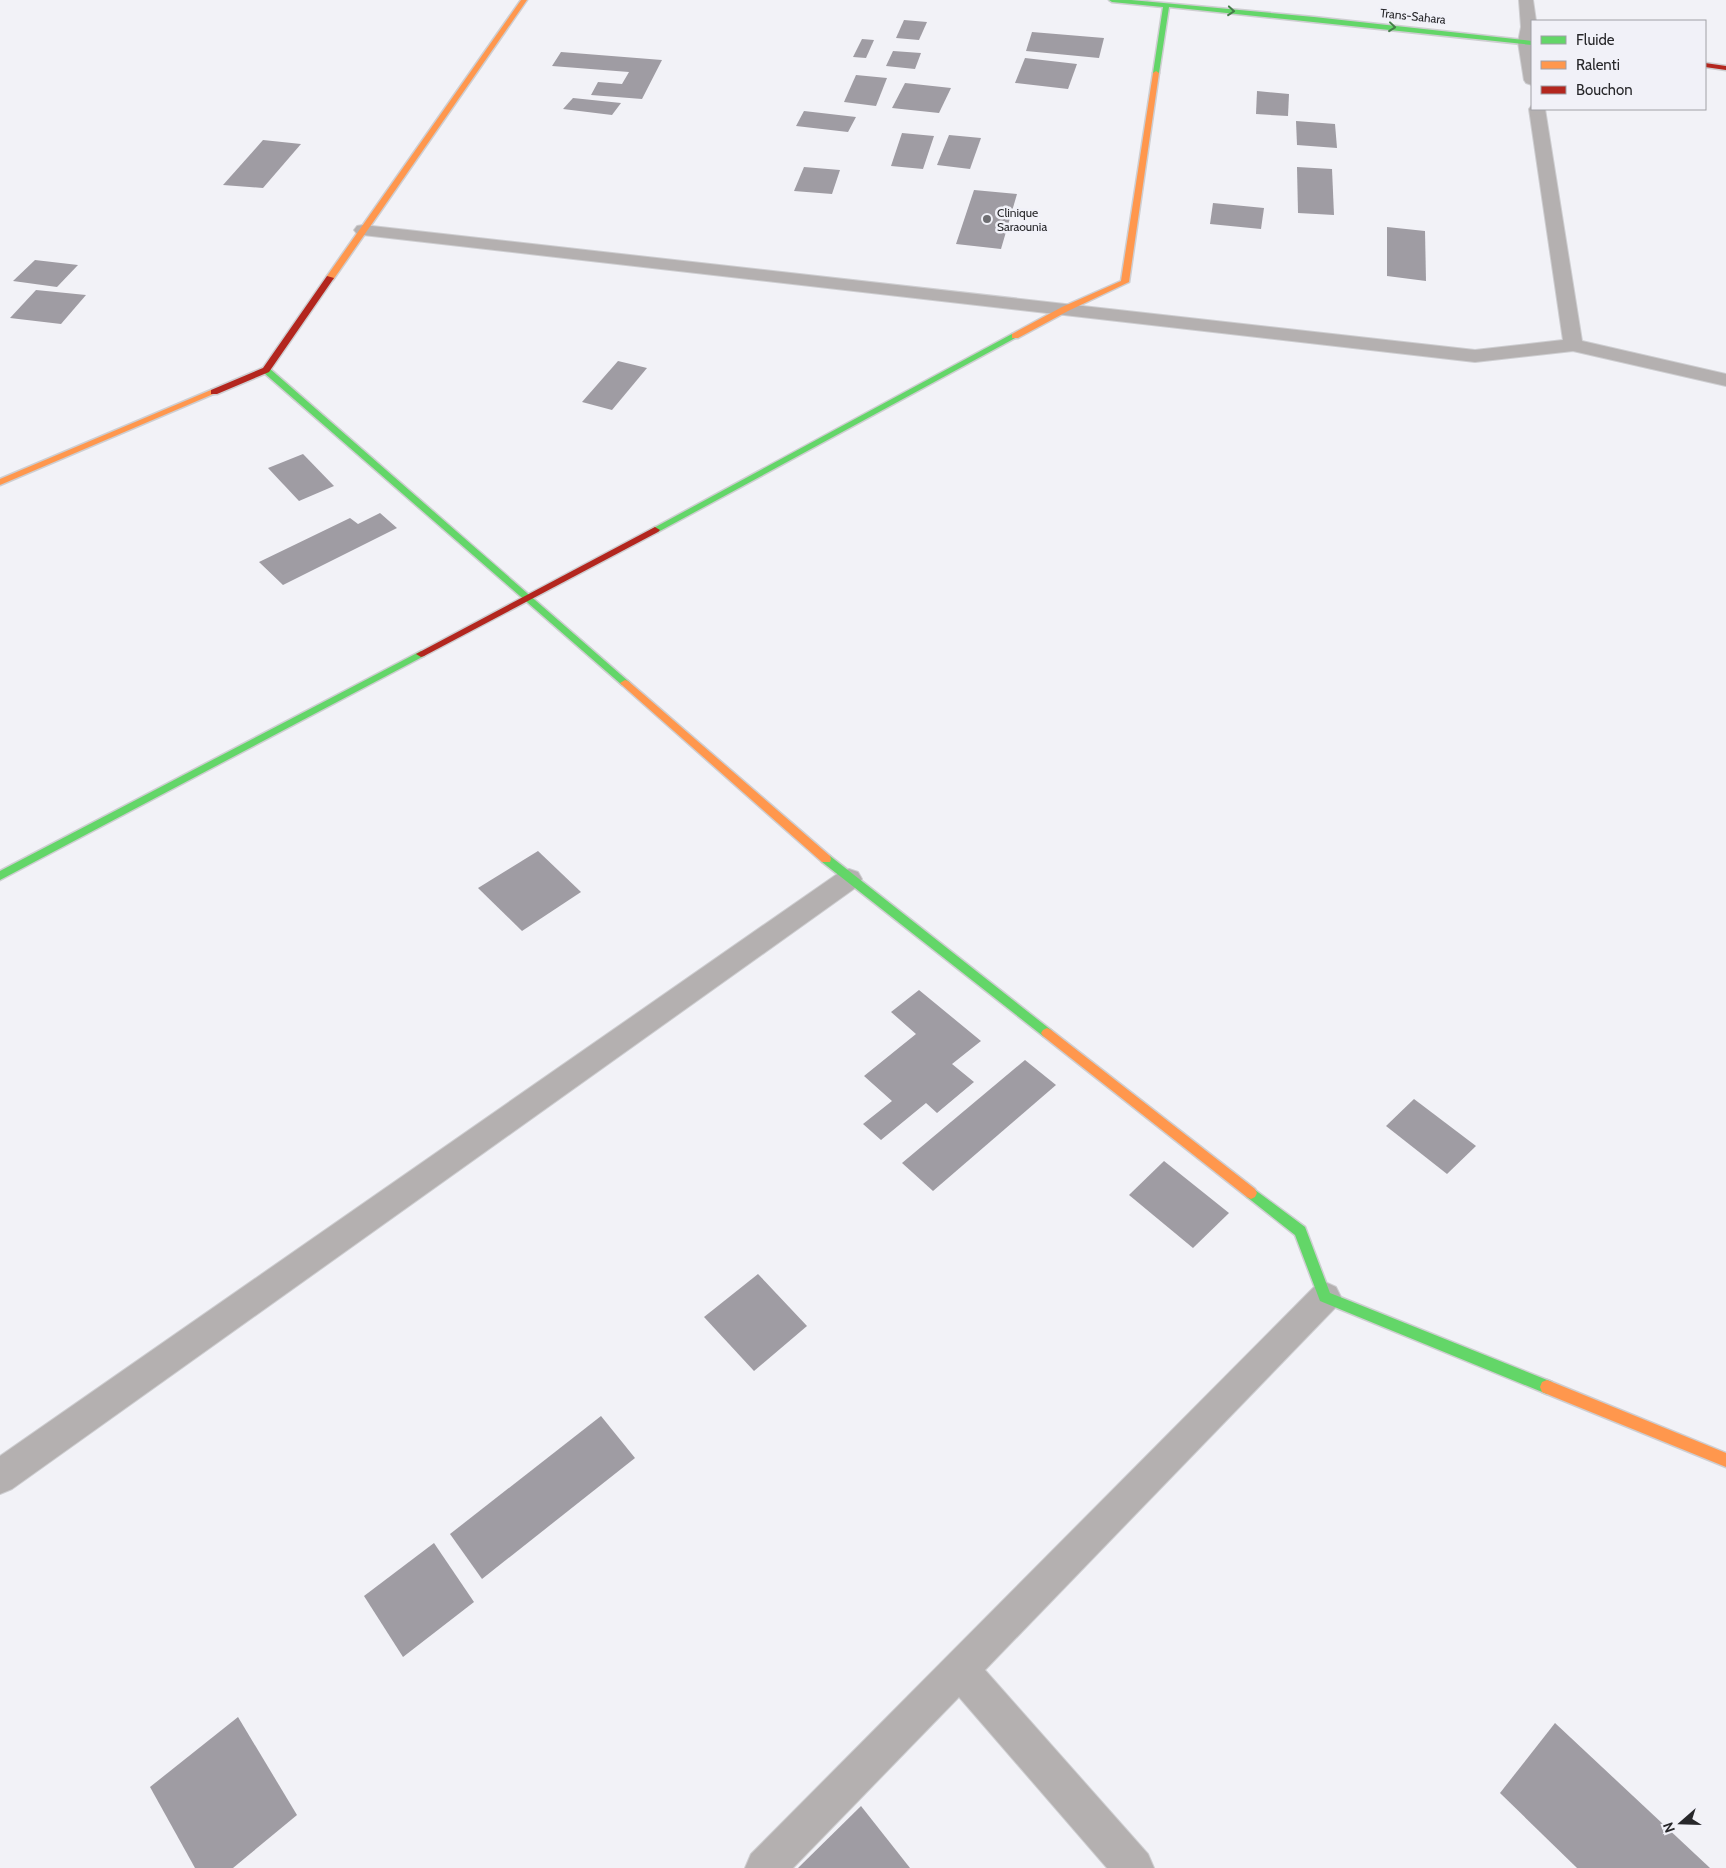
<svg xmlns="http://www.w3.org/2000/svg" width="1726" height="1868" viewBox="0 0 1726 1868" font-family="Cabin,sans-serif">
<rect width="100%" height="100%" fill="#f2f2f7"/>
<!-- building -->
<g fill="#9f9ca3">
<path d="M 904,20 L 927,22 L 919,40 L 896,38 Z"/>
<path d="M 1032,32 L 1104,38 L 1099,58 L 1026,51 Z"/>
<path d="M 862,39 L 874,40 L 866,58 L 853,57 Z"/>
<path d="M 893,51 L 921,53 L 915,69 L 886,66 Z"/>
<path d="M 561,52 L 662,60 L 642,99 L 591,95 L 598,82 L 622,84 L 629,72 L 552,66 Z"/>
<path d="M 1025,58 L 1077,64 L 1068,89 L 1015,83 Z"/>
<path d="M 856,75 L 887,78 L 876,106 L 844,102 Z"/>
<path d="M 905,83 L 951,88 L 939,113 L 892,108 Z"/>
<path d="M 1257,91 L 1289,94 L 1288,116 L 1256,114 Z"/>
<path d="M 573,98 L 621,103 L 612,115 L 563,109 Z"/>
<path d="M 804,111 L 856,117 L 848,132 L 796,126 Z"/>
<path d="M 1296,121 L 1335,124 L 1337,148 L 1297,145 Z"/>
<path d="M 902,133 L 934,136 L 923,169 L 891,166 Z"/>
<path d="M 949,135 L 981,138 L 970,169 L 937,165 Z"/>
<path d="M 263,140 L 301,144 L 263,188 L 223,185 Z"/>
<path d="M 804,167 L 840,170 L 832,194 L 794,191 Z"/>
<path d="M 1297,167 L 1332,169 L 1334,215 L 1298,213 Z"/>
<path d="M 974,190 L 1017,194 L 1001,249 L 956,244 Z"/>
<path d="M 1213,203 L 1264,208 L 1261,229 L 1210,224 Z"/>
<path d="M 1387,227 L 1425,231 L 1426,281 L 1387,276 Z"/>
<path d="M 35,260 L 78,265 L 57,287 L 13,281 Z"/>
<path d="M 36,290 L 86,295 L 61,324 L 10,318 Z"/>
<path d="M 618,361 L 647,368 L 612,410 L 582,402 Z"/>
<path d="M 303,454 L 334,486 L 299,501 L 268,468 Z"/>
<path d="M 380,513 L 397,528 L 283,585 L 259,562 L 350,518 L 358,524 Z"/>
<path d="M 538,851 L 581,892 L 522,931 L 478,888 Z"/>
<path d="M 919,990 L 981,1041 L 952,1064 L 974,1082 L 937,1113 L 926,1103 L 881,1140 L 863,1124 L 892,1101 L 864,1076 L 916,1034 L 891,1012 Z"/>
<path d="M 1025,1060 L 1056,1085 L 933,1191 L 902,1163 Z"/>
<path d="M 1414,1099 L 1476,1146 L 1447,1174 L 1386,1126 Z"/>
<path d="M 1164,1161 L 1229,1213 L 1193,1248 L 1129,1195 Z"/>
<path d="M 758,1274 L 807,1326 L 754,1371 L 704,1317 Z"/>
<path d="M 601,1416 L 635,1458 L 482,1579 L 450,1534 Z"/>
<path d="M 434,1543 L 474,1602 L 403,1657 L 364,1596 Z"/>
<path d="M 238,1717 L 297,1815 L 233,1868 L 195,1868 L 150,1787 Z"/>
<path d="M 1555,1723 L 1710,1868 L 1577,1868 L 1500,1793 Z"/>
<path d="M 861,1806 L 910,1868 L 798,1868 Z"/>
</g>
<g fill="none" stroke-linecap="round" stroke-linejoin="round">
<defs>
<g id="street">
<path d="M 1519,0 L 1533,0 L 1536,21 L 1532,21 L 1532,85 L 1526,83 L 1524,80 L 1518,42 L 1521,27 Z"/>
<path d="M 1532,105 L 1532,109 L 1545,109 L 1582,341 L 1726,374 L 1726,386 L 1573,351 L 1475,362 L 363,235 L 357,234 L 354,230 L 357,226 L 363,225 L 1475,350 L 1563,340 L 1529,109 Z"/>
<path d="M 849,869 L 858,872 L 862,879 L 858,886 L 12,1489 L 0,1494 L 0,1456 L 840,872 Z"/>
<path d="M 1325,1282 L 1336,1287 L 1341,1297 L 1336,1307 L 985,1670 L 1148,1854 L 1154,1868 L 1107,1868 L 959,1697 L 793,1868 L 745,1868 L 751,1854 L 1314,1287 Z"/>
</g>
<g id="fast">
<path d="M 1109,0 L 1131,0 L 1314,17 L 1532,41 L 1532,45 L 1169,7 L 1159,73 L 1156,75 L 1153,73 L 1163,7 L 1112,2 Z"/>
<path d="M 1012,334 L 1019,336 L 658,532 L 652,532 L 650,530 Z"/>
<path d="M 263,368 L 269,368 L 628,681 L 630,683 L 628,685 L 622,685 L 263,372 Z"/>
<path d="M 421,651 L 424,652 L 426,654 L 424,656 L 0,880 L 0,871 Z"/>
<path d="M 826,855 L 830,856 L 1051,1030 L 1053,1033 L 1051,1036 L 1047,1038 L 1043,1036 L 822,862 L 821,859 Z"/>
<path d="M 1251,1187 L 1305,1227 L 1330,1293 L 1552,1382 L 1554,1387 L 1552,1392 L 1547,1394 L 1320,1301 L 1295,1235 L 1247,1197 L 1245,1193 L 1247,1189 Z"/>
</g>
<g id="slow">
<path d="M 521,0 L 527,0 L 333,280 L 327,280 L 327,276 Z"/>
<path d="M 1156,71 L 1159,73 L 1129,282 L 1068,311 L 1018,338 L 1012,338 L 1012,334 L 1062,307 L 1121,281 L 1153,73 Z"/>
<path d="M 211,390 L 214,390 L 218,392 L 0,485 L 0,479 Z"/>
<path d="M 625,680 L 628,681 L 830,856 L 831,859 L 830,862 L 822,862 L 622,685 L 620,683 Z"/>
<path d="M 1047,1028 L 1051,1030 L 1255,1189 L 1257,1193 L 1255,1197 L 1251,1199 L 1247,1197 L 1043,1036 L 1041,1033 L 1043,1030 Z"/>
<path d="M 1547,1380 L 1726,1453 L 1726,1467 L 1542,1392 L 1540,1387 L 1542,1382 Z"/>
</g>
<g id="jam">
<path d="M 1705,63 L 1726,66 L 1726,70 L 1705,67 Z"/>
<path d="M 327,276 L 334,278 L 269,372 L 217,394 L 211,394 L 211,390 L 263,368 Z"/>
<path d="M 655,527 L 660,530 L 658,532 L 424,656 L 421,657 L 416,654 Z"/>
</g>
</defs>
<!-- street casing -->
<use href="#street" stroke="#ceced1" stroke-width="2"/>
<!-- fast casing -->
<use href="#fast" stroke="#ceced1" stroke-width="3"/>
<!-- slow casing -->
<use href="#slow" stroke="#ceced1" stroke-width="3"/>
<!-- jam casing -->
<use href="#jam" stroke="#ceced1" stroke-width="3"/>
<!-- street -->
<use href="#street" fill="#b4b0b0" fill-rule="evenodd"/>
<!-- fast -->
<use href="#fast" fill="#63d668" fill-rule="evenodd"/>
<!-- slow -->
<use href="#slow" fill="#ff974d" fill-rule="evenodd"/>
<!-- jam -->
<use href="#jam" fill="#b3261e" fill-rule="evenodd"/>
</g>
<!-- one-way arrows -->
<defs><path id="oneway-chevron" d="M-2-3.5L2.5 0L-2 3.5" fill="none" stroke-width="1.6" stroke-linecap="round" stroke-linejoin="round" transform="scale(1.25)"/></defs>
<g stroke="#457e49">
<use href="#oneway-chevron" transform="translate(1231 11) rotate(5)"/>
<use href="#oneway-chevron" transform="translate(1392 27) rotate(6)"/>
</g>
<!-- markers -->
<circle fill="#6e6e72" stroke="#f1f1f8" stroke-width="2" cx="987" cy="219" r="5"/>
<g text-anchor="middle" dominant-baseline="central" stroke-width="5" stroke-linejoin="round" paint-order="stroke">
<!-- far-street labels -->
<g font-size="12" fill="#27272a" stroke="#f1f1f8">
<text transform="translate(1413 16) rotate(6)">Trans-Sahara</text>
</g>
<!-- far-poi labels -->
<g font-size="12" fill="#27272a" stroke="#f1f1f8" text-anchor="start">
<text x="997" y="212">Clinique<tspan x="997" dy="14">Saraounia</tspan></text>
</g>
</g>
<!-- legend -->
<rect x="1531" y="20" width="175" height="90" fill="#f1f1f8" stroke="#a0a0a6"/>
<rect x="1541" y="36" width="25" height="8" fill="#63d668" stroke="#a0a0a6"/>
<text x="1576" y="45" font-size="15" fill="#27272a">Fluide</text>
<rect x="1541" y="61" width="25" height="8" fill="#ff974d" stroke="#a0a0a6"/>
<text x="1576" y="70" font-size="15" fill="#27272a">Ralenti</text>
<rect x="1541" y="86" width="25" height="8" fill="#b3261e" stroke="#a0a0a6"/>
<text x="1576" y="95" font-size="15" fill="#27272a">Bouchon</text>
<!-- north arrow -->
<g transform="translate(1681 1823) rotate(250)" stroke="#f1f1f8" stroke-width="4" paint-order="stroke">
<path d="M0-4L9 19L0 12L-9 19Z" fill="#27272a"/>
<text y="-8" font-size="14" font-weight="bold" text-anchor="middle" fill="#27272a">N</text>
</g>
</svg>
